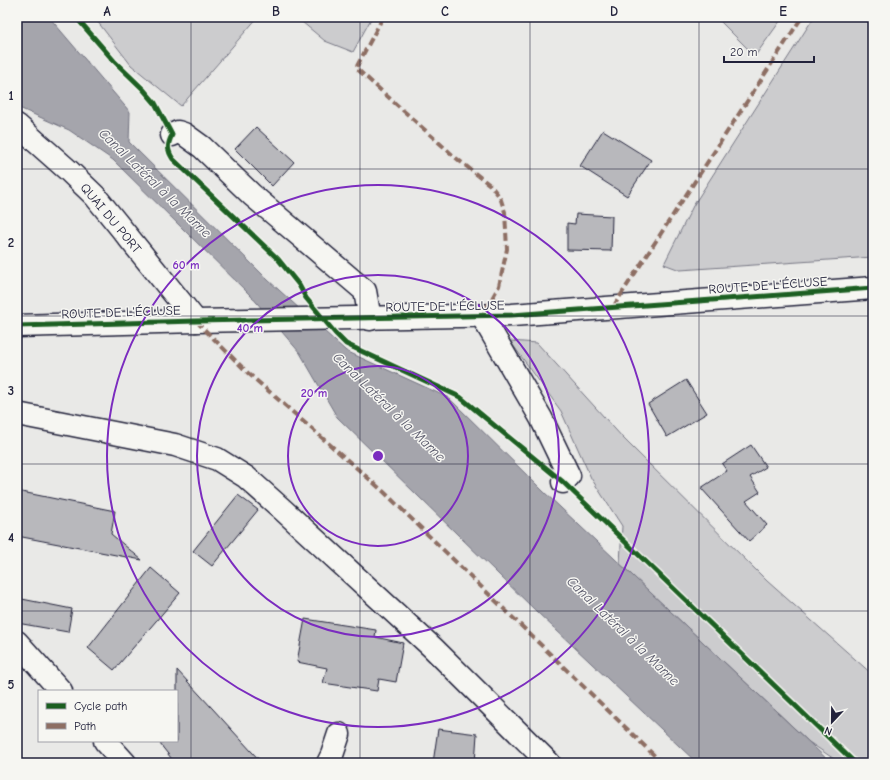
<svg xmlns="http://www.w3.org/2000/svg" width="890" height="780" viewBox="0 0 890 780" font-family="'Comic Neue',sans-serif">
<rect width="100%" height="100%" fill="#e9e9e7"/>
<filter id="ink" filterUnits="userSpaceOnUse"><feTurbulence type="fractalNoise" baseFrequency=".025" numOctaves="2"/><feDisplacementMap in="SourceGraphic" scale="8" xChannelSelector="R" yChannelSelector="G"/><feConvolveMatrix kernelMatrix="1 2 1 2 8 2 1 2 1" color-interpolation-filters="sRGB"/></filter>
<g filter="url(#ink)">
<!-- green -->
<g fill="#ccccce" stroke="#777784">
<path d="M 94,17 L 258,17 L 181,106 L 131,65 Z"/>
<path d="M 296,17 L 372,17 L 353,52 L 325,41 Z"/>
<path d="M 716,17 L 783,17 L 755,56 Z"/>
<path d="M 814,17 L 873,17 L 873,257 L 680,270 L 664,264 L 693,206 Z"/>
<path d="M 510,341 L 537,343 L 624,439 L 767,581 L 873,675 L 873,763 L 840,763 L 809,742 L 620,564 L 622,526 L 591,478 L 561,411 Z"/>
</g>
<!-- water -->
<path fill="#a5a5ac" stroke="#71717f" d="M 17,17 L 49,17 L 130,112 L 129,142 L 268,280 L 346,351 L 449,398 L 543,491 L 831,763 L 697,763 L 537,612 L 337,417 L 300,353 L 251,296 L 113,160 L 69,130 L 17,107 Z"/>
<!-- building -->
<g fill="#b8b8bc" stroke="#22223b">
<path d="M 256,127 L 294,162 L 272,186 L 235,149 Z"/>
<path d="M 603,130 L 651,160 L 627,196 L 580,166 Z"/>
<path d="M 576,214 L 612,216 L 611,251 L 567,250 L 567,223 L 575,224 Z"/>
<path d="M 686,380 L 707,413 L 667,437 L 648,404 Z"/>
<path d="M 751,445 L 766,467 L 750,477 L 760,492 L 746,501 L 767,525 L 749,541 L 701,488 L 727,471 L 722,464 Z"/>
<path d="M 17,491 L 115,511 L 111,534 L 142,560 L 17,536 Z"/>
<path d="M 238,495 L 258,510 L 212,566 L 193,551 Z"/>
<path d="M 151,568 L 180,593 L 114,670 L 88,648 Z"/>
<path d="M 17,598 L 72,609 L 68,632 L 17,623 Z"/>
<path d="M 305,619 L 376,630 L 375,637 L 403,643 L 396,682 L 379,679 L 377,691 L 323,683 L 327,668 L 297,662 Z"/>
<path d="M 177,670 L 212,708 L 262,763 L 175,763 L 160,744 L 164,741 L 177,741 Z"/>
<path d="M 438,729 L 477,734 L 475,763 L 433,763 Z"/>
</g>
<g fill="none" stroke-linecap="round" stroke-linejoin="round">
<defs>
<g id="minor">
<path d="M 17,125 L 69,171 L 95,196 L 196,321"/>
<path d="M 172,135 L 178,132 L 184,134 L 202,147 L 252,195 L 365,291 L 370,319"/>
<path d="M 482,316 L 541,418 L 569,476 L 563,482"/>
<path d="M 17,414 L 175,445 L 217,459 L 246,477 L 283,510 L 433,648 L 549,763"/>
<path d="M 17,642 L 61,691"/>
<path d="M 105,741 L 125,763"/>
<path d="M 328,763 L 332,755 L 339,734"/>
</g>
<path id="secondary" d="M 17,326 L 196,321 L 512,315 L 873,288"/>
</defs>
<!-- minor casing -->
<use href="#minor" stroke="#22223b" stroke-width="25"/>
<!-- secondary casing -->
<use href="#secondary" stroke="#22223b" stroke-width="25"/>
<!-- minor -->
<use href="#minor" stroke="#f6f6f2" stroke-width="22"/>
<!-- secondary -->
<use href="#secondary" stroke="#f6f6f2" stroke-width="22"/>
<!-- quiet -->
<g stroke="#8d6e63" stroke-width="4" stroke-dasharray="8 4" stroke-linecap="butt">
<path d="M 383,17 L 356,68 L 456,158 L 490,185 L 500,197 L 505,212 L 507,249 L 499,286 L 482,316"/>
<path d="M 613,307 L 802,17"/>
<path d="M 196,321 L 248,373 L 384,492 L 662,763"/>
</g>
<defs>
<g id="cycleway">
<path d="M 76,17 L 114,61 L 143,89 L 155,103 L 172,135 C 167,145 167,150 173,159 L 278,259 L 299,285 L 306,298 L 335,333 L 346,344 L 460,397 L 563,482 L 855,763"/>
<path d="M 17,326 L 196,321 L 512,315 L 873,288"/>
</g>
</defs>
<!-- cycleway casing -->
<use href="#cycleway" stroke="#f6f6f2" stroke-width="8"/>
<!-- cycleway -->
<use href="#cycleway" stroke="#1b5e20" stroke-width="5"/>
</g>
</g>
<!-- grid -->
<path fill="none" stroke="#22223b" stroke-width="1" stroke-opacity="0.55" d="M 191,17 L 191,763M 360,17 L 360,763M 530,17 L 530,763M 699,17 L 699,763M 17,169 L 873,169M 17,316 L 873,316M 17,464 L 873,464M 17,611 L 873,611"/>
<!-- distance rings -->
<g fill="none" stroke="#7b2cbf" stroke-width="2">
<circle cx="378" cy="456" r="90"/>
<circle cx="378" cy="456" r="181"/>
<circle cx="378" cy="456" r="271"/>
</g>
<g text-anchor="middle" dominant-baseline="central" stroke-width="3" stroke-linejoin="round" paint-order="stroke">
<!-- street labels -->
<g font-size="13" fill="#22223b" stroke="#f6f6f2">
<text transform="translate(111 218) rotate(50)">QUAI DU PORT</text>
<text transform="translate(768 285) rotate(-4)">ROUTE DE L'ÉCLUSE</text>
<text transform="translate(445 306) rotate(-1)">ROUTE DE L'ÉCLUSE</text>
<text transform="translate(121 312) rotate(-2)">ROUTE DE L'ÉCLUSE</text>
</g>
<!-- water labels -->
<g font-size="14" font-style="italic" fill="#565668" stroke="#f6f6f2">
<text transform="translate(155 183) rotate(44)">Canal Latéral à la Marne</text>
<text transform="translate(389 407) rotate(44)">Canal Latéral à la Marne</text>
<text transform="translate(623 631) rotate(44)">Canal Latéral à la Marne</text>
</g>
</g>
<circle cx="378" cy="456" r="6" fill="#7b2cbf" stroke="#f6f6f2" stroke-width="2"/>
<g font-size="12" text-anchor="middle" font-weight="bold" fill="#7b2cbf" stroke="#f6f6f2" stroke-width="3" stroke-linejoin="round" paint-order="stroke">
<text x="186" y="269">60 m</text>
<text x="250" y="332">40 m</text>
<text x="314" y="397">20 m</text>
</g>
<!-- margin -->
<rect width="890" height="780" fill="none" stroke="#f6f6f2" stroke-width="44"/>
<!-- legend -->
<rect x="38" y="690" width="140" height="52" fill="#f6f6f2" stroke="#a1a1a9"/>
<rect x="46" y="703" width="20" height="6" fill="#1b5e20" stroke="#a1a1a9"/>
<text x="74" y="710" font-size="12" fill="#22223b">Cycle path</text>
<rect x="46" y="723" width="20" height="6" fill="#8d6e63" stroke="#a1a1a9"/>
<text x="74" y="730" font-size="12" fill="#22223b">Path</text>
<!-- north arrow -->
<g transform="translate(832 722) rotate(202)" stroke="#f6f6f2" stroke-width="3" paint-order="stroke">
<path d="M0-3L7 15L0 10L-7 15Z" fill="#22223b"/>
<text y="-6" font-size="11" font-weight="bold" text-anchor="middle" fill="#22223b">N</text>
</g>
<!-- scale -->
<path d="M724 56v6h90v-6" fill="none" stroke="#22223b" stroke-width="2"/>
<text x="730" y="56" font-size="12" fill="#22223b" stroke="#f6f6f2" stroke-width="3" paint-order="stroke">20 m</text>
<rect x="22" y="22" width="846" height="736" fill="none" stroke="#22223b" stroke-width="1.5"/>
<g font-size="13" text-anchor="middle" font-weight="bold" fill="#22223b">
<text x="107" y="16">A</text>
<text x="276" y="16">B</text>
<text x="445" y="16">C</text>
<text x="614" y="16">D</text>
<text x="783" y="16">E</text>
<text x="11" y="100">1</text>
<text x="11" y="247">2</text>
<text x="11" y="395">3</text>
<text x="11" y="542">4</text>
<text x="11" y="689">5</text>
</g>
</svg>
